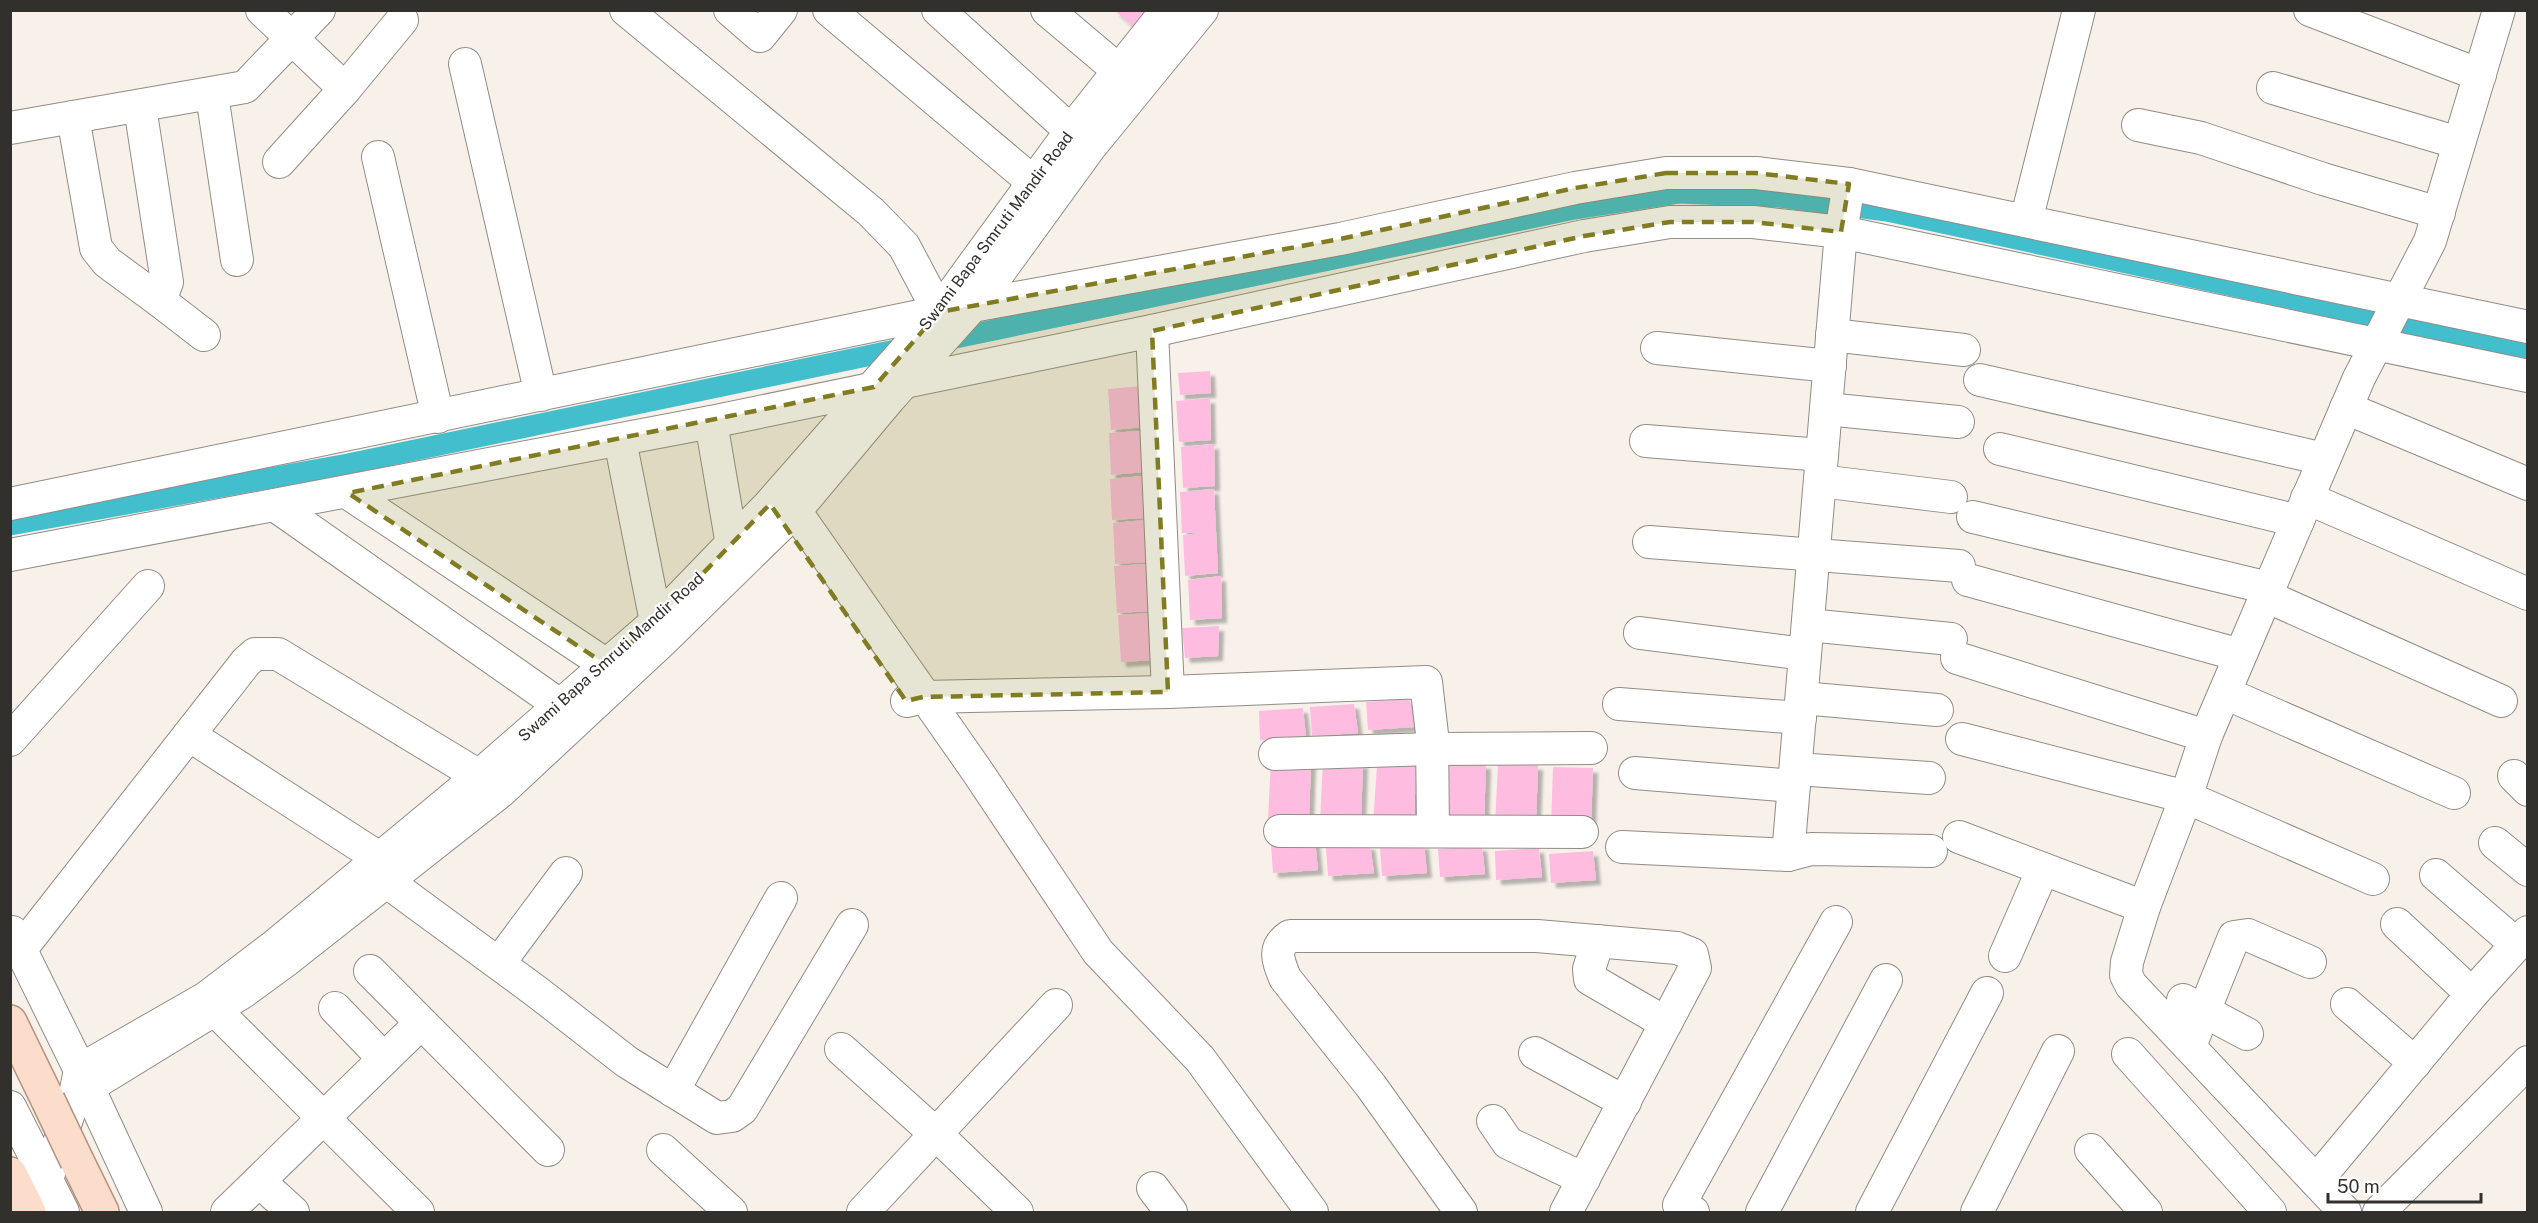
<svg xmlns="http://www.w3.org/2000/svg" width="2538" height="1223" viewBox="0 0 2538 1223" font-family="'Public Sans',sans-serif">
<defs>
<filter id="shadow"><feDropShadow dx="5" dy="5" stdDeviation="1.5" flood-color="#0004"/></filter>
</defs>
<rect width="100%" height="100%" fill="#f7f1ea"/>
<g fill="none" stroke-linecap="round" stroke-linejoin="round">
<!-- canal -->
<g stroke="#43becd" stroke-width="21">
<path d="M 941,341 L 1574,209 L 1678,193 L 1779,197 L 1887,211 L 2528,350"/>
<path d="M 10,525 L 348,464 L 910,347"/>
</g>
</g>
<!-- building -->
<g fill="#febde0" filter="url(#shadow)">
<path d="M 1114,10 L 1159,10 L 1140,33 Z"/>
<path d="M 1210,371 L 1211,393 L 1180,395 L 1178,373 Z"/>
<path d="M 1142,386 L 1143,427 L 1111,430 L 1108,389 Z"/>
<path d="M 1210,398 L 1211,440 L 1179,442 L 1176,401 Z"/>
<path d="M 1142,431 L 1144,472 L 1111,475 L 1109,433 Z"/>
<path d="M 1214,444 L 1215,486 L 1183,488 L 1181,447 Z"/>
<path d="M 1143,476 L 1144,518 L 1112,520 L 1110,479 Z"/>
<path d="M 1214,489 L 1218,573 L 1185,576 L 1183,535 L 1211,532 L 1182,533 L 1180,492 Z"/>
<path d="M 1146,520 L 1147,562 L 1115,564 L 1113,523 Z"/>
<path d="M 1147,564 L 1150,611 L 1117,613 L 1114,566 Z"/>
<path d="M 1221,576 L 1222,618 L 1190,620 L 1188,580 Z"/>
<path d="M 1151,613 L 1154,660 L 1121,662 L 1118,615 Z"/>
<path d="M 1219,626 L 1218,656 L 1185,658 L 1182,628 Z"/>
<path d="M 1410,699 L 1414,727 L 1368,730 L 1366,702 Z"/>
<path d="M 1354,704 L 1358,733 L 1312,736 L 1310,707 Z"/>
<path d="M 1303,708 L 1306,737 L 1260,740 L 1259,711 Z"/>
<path d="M 1271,760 L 1311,761 L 1309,819 L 1268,819 Z"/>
<path d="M 1323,762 L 1363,763 L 1361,821 L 1320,821 Z"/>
<path d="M 1446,763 L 1486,764 L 1484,823 L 1443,822 Z"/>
<path d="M 1498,765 L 1538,765 L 1536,824 L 1495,823 Z"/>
<path d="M 1377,766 L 1416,766 L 1414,825 L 1373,824 Z"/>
<path d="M 1553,767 L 1593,768 L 1591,827 L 1551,826 Z"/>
<path d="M 1315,841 L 1318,870 L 1273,873 L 1271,845 Z"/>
<path d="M 1424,844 L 1427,873 L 1382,876 L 1380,847 Z"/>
<path d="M 1370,845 L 1374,873 L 1328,876 L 1326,848 Z"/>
<path d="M 1482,846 L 1485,874 L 1440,877 L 1438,849 Z"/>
<path d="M 1539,848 L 1542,877 L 1496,880 L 1495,851 Z"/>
<path d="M 1593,851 L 1596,880 L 1551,883 L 1549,854 Z"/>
</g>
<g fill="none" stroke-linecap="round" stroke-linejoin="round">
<defs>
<g id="minor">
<path d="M 262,10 L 345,89 L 279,162"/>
<path d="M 626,10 L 871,212 L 904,246 L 939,312"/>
<path d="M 730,10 L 760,36 L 781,10"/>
<path d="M 829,10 L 1033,182"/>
<path d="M 938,10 L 1071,131"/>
<path d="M 1047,10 L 1118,70"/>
<path d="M 1167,10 L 1071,131 L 939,312 L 770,504 L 656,622 L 479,776 L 273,947 L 206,998 L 80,1070 L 75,1095 L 243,992 L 288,959 L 500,792 L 661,642 L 796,510 L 889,399 L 984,293 L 1090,147 L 1202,10"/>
<path d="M 2310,10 L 2480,75"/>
<path d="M 465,64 L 541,395"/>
<path d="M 2273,88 L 2459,143"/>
<path d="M 345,89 L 402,20"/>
<path d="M 212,95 L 237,260"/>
<path d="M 140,107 L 167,282 L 160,301 L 204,335"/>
<path d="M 73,117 L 96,248 L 107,262 L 160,301"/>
<path d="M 2138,125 L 2201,138 L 2323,179 L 2439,213"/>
<path d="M 10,128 L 245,87 L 319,10"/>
<path d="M 378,157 L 438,417"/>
<path d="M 2026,221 L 2079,10"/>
<path d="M 1152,331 L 1168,692"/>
<path d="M 1832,335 L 1964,350"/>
<path d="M 1657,348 L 1830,366"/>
<path d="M 1980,380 L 2324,459"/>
<path d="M 2346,408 L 2528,484"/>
<path d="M 1826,409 L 1958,422"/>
<path d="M 711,422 L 732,545"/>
<path d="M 620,440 L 656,622"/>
<path d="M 1646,441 L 1822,455"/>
<path d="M 2000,449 L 2298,521"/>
<path d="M 1820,481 L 1951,497"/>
<path d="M 348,493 L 605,664"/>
<path d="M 784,495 L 977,771 L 1098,952 L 1200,1059 L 1312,1212"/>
<path d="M 2307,498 L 2528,594"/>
<path d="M 10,504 L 939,312 L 1340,239 L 1575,188 L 1666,173 L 1756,173 L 1849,184 L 2528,327"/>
<path d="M 276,506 L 561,706"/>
<path d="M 1973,517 L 2269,588"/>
<path d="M 1649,542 L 1959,566"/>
<path d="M 10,555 L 711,422 L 1152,331 L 1584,236 L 1670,222 L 1753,222 L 1841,232 L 2528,376"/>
<path d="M 1968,580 L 2240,655"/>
<path d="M 2266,596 L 2501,701"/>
<path d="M 1808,625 L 1951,639"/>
<path d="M 1640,633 L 1805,654"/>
<path d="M 1957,658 L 2206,736"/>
<path d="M 2225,693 L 2454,793"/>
<path d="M 1802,698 L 1937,710"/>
<path d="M 907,701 L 923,697 L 1168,692 L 1426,682 L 1432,734 L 1433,831"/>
<path d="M 1619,704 L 1800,718"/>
<path d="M 189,735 L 379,858"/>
<path d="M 1962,739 L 2186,797 L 2373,879"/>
<path d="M 10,740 L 148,586"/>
<path d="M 1275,754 L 1432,749 L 1591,748"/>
<path d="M 1796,769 L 1929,778"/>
<path d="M 1635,773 L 1794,786"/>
<path d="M 2514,776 L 2528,790"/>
<path d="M 1280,831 L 1582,832"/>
<path d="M 1959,837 L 2144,907"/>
<path d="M 2495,843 L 2528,870"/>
<path d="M 1622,847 L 1788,855 L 1811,849 L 1931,851"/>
<path d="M 1788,855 L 1841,232 L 1849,184"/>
<path d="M 2436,875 L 2516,944"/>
<path d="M 386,881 L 537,992 L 627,1062 L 717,1118 L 732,1116 L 742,1109 L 852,925"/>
<path d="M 2397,924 L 2472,994"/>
<path d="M 12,932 L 80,1070 L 146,1212"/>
<path d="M 1598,941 L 1589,969 L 1590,979 L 1666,1023"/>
<path d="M 21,949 L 246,662 L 255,654 L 278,654 L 479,776"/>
<path d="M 2005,956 L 2043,869"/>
<path d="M 499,963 L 566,873"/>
<path d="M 370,971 L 548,1150"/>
<path d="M 2183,1000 L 2247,1034"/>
<path d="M 2347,1004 L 2415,1063"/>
<path d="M 335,1008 L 384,1059"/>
<path d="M 215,1010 L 418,1212"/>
<path d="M 2190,1046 L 2234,937 L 2248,935 L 2310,962"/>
<path d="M 841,1049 L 936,1134 L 1017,1212"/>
<path d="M 1535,1053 L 1625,1102"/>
<path d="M 2128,1054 L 2270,1212"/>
<path d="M 673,1091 L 781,898"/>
<path d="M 10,1107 L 63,1212"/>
<path d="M 1493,1121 L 1508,1143 L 1584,1179"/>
<path d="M 663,1150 L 731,1212"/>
<path d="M 2091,1150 L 2146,1212"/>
<path d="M 259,1181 L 293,1212"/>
<path d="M 2316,1181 L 2472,994 L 2528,932"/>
<path d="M 1153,1188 L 1171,1212"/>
<path d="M 36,1212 L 69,1113"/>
<path d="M 227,1212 L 420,1024"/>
<path d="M 863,1212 L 1056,1005"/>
<path d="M 1461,1212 L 1371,1086 L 1285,978 C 1278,960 1272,948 1290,936 L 1537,936 L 1677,948 L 1692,954 L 1695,968 L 1566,1212"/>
<path d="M 1693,1212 L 1679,1205 L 1836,922"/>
<path d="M 1762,1212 L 1886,980"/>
<path d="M 1872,1212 L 1987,993"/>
<path d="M 1977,1212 L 2058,1051"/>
<path d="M 2345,1212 L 2131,985 L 2126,975 L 2127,962 L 2144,907 L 2186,797 L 2206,736 L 2359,378 L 2430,241 L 2499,10"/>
<path d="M 2379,1212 L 2528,1062"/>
</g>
<g id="major">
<path d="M 10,1022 L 48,1100"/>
<path d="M 77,1161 L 102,1212"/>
<path d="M 10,1174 L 29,1212"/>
</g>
</defs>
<!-- minor casing -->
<use href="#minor" stroke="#918c85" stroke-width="34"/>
<!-- major casing -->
<use href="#major" stroke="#b4927e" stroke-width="36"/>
<!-- minor -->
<use href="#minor" stroke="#fff" stroke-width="32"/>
<!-- major -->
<use href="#major" stroke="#fcddcc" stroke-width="33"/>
<defs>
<path id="major-bridge" d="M 48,1100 L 77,1161"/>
</defs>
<!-- major-bridge casing -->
<use href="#major-bridge" stroke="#b4927e" stroke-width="36" stroke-linecap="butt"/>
<!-- major-bridge -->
<use href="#major-bridge" stroke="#fcddcc" stroke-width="33"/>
</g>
<!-- marked area -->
<path fill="#817c22" fill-opacity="0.2" stroke="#817c22" stroke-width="4.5" stroke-dasharray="12 8" stroke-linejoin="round" d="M 1666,173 L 1756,173 L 1849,184 L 1841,232 L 1753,222 L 1670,222 L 1584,236 L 1152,331 L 1168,692 L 923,697 L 906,701 L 770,504 L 656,622 L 605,664 L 348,493 L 874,387 L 939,312 L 1340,239 L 1575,188 Z"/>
<g text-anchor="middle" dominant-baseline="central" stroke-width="4.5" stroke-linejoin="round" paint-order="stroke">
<!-- street labels -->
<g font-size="16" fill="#32302d" stroke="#fff">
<text transform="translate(996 231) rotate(-53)">Swami Bapa Smruti Mandir Road</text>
<text transform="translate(611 657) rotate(-42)">Swami Bapa Smruti Mandir Road</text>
</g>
</g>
<!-- border -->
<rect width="2538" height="1223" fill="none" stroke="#32302d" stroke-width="24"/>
<!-- scale -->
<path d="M2328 1193v9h153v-9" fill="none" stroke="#32302d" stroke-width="3"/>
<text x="2337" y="1193" font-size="18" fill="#32302d" stroke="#ffffff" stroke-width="4.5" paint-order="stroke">50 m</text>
</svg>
